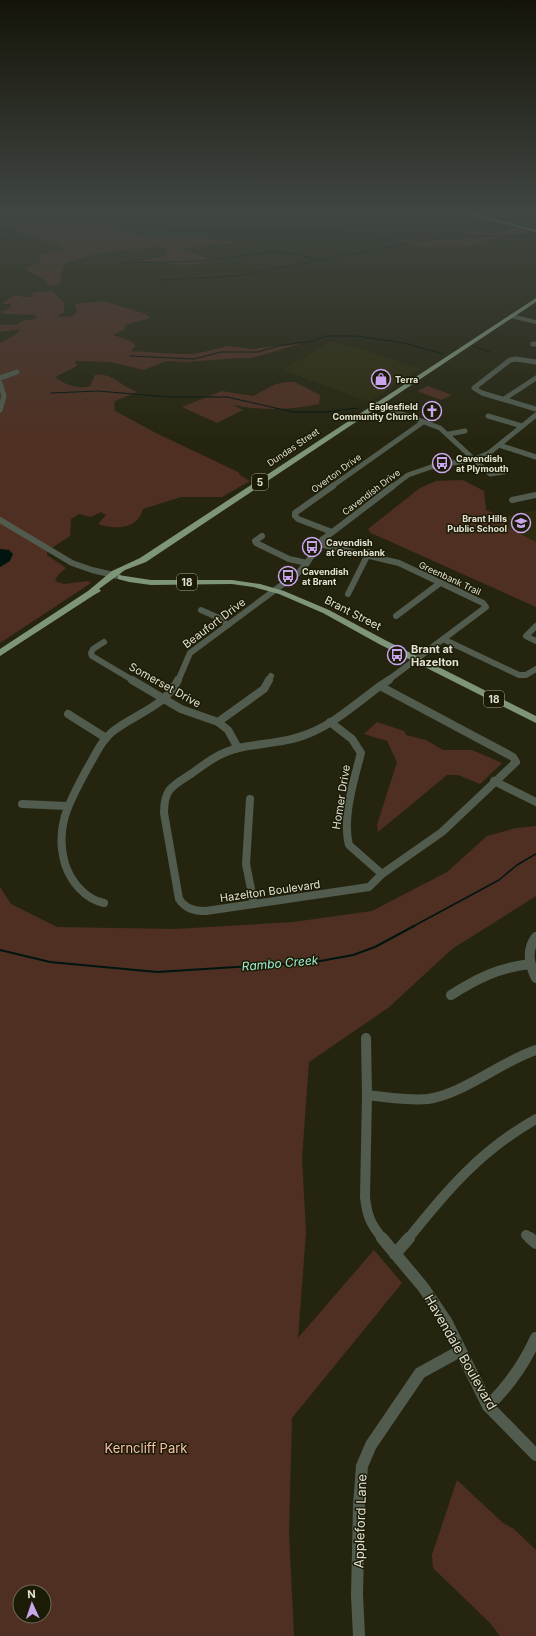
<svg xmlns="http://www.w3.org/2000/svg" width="536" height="1636" viewBox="0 0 536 1636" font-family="Inter,sans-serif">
<rect width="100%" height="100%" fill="#25250f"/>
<!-- built -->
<g fill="#2d2c0f">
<path d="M 331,341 L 358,348 L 420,369 L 369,402 L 283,370 Z"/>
<path d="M 536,510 L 536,542 L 509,528 L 502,517 Z"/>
</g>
<!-- green -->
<g fill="#4f2f22" fill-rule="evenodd">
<path d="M 0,214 L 219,216 L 220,217 L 201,219 L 136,219 L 115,224 L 114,227 L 144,238 L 205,238 L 231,242 L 231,244 L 205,245 L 182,249 L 215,261 L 185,265 L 139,261 L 167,255 L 167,250 L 161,247 C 128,249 93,251 63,265 L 60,285 L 50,285 L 45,282 L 44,279 L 26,270 L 27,268 L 40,262 L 40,258 L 42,255 L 63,250 L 62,246 L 8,228 L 5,225 L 9,219 Z"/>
<path d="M 512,227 L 535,233 L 505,236 L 471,246 L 427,247 L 402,242 L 408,239 L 480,237 L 483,236 L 463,233 L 464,231 L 498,233 Z"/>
<path d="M 53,291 L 64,303 L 64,313 L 59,315 L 59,317 L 72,316 L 77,312 L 75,304 L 103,301 L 146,314 L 151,318 L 125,325 L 124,330 L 113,335 L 131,341 L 136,346 L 131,351 L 177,354 L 195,354 L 228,346 L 252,349 L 306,342 L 252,358 L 240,358 L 186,362 L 166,361 L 144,370 L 111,362 L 75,361 L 77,366 L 55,377 C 64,384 79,390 90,386 L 95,375 C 110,372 123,387 137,392 L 115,401 L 114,404 L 115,411 L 156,433 L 238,472 L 241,476 L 250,481 L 222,497 L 181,497 L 143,509 C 142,512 140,517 137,520 C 126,530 110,528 98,524 L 106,515 L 101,512 L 91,517 L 79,514 L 71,519 L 70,536 L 47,551 L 47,555 L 66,568 L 58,575 L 55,581 L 64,584 L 88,581 L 91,583 L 0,643 L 0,567 L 1,567 L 0,549 L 0,343 L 18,333 L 20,329 L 0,332 L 0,325 L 17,325 L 22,321 L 35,319 L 37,315 L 5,314 L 0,312 L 10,308 L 11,304 L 3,304 L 4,302 L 15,295 L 24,297 L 30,297 L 34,292 Z"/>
<path d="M 287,382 L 295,382 L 320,395 L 319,404 C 290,410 263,411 233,405 L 243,410 L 217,423 L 182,407 L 222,391 L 253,396 L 276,384 Z"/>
<path d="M 428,386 L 452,395 L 441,400 L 417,391 Z"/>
<path d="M 463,480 L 484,491 L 486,510 L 502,517 L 509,528 L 536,542 L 536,607 L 371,533 L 368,529 L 420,488 L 436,481 Z"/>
<path d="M 377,722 L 404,731 L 406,735 L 426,740 L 443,750 L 472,750 L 502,763 L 480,784 L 458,775 L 447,775 L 378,832 L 377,825 L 397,762 L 387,741 L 364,734 Z"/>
<path d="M 536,826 L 536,896 L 452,949 L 388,1008 L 309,1062 L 302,1158 L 306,1232 L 298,1338 L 374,1250 L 402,1283 L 292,1418 L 289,1533 L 294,1636 L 0,1636 L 0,887 L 11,904 L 57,927 L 175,929 L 293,922 L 372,911 L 447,872 L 487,836 L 516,828 ZM 20,1592 L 44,1592 L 44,1616 L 20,1616 Z"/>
<path d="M 457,1480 L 503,1523 L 514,1529 L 536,1550 L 536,1636 L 500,1636 L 490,1623 L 433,1568 L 432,1555 Z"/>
</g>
<!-- water -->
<path fill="#00150f" d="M 0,549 L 9,550 L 13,554 L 10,561 L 0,567 Z"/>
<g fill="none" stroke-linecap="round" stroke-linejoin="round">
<!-- stream-far2 -->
<g stroke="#00150f" stroke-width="1">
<path d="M 170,231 C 206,231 241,231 277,231 C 318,231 361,228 400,245"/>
<path d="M 0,239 L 10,235 L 11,231 L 9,224 L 11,221 L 26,214"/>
<path d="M 121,263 L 203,261 L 271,252 L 294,253 L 318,260"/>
<path d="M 161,280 L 237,276 L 426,240 L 506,235 L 536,235"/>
<path d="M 473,346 L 490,352"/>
<path d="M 130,356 L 194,359 L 221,352 L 258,352 L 278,346 L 313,341 L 326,336 L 356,336 L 404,343 L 443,354"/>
<path d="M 51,393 L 98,391 L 169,397 L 227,397 L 293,412 L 326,412 L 358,408"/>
</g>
<!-- stream-far1 -->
<path stroke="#00150f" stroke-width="1.5" d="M 412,927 L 499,880 L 517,865 L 536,854"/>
<!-- stream -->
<path stroke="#00150f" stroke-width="2" d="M 0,950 L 50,962 L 157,972 L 315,962 L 353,955 L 375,947 L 414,926"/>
<!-- minor-far5 -->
<path stroke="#515c4f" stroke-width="4" d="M 511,316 L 536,322"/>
<!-- minor-far4 -->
<g stroke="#515c4f" stroke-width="5">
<path d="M 533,344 L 536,344"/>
<path d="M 536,362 L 516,359 L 510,360 L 474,388 L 482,393 L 536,409"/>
<path d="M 0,378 L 17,372"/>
<path d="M 0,383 L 4,396 L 0,410"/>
<path d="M 504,399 L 536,378"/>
<path d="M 376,404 L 440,428 L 490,474 L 504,472"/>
<path d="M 488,416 L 522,426"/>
<path d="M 449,434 L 465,431"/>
<path d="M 499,445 L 536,457"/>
<path d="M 331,487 L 423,422"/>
<path d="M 392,487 L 408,475 L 431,467 L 475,459 L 489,453 L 536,415"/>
</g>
<!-- minor-far3 -->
<g stroke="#515c4f" stroke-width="6">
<path d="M 512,500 L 536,495"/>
<path d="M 0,520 L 72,563 L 92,570 L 118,576"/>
<path d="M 332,532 L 298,519 L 295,516 L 295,513 L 333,486"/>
<path d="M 262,536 L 255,541 L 256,543 L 289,559 L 307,563"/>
<path d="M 319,544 L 399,563 L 483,603 L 486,607 L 387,681"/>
<path d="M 348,594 L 369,552"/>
<path d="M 201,610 L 219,618 L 228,625"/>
<path d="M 396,616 L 440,583"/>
<path d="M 536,626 L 526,636 L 536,641"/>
<path d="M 443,639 L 519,675 L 526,675 L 536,669"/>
<path d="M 104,642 L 93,649 L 91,653 L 92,656 L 134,681"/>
<path d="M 178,681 L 190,653 L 298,573 L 307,563 L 322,540 L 393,486"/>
<path d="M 268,681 L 271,676"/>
</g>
<!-- minor-far2 -->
<g stroke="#515c4f" stroke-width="8">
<path d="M 132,680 L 181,709 L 218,722 L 228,730 L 238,748"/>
<path d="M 380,686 L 513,757 L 516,762 L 442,832 L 382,874 L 369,887 L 206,911 C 194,911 186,909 179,899 L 164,813 C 164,789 172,786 191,774 C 206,763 220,752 239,748 C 262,743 287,743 310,733 C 335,723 358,702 380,686 Z"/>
<path d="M 380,686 L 389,680"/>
<path d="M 68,714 L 106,738"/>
<path d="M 218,722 L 264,689 L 269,680"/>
<path d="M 330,722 L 352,739 L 361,753 C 354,779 342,819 349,845 L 382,874"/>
<path d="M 494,781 L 536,802"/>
<path d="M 250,799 L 246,864 L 254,904"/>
<path d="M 22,804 L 67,806"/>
<path d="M 104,903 C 85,899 71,882 65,864 C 54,826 70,801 87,769 C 95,756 100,742 112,732 C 134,714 165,707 178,680"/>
</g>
<!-- minor-far1 -->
<g stroke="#515c4f" stroke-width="10">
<path d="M 536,937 C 526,950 529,964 536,978"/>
<path d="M 451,995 C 478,978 498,968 530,964"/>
<path d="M 366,1038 L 367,1095 L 365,1197 C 367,1216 371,1225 383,1239"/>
<path d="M 367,1095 C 387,1097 408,1101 428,1099 C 463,1094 500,1062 536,1050"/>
<path d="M 526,1235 L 531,1239"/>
<path d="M 408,1239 C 447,1190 481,1150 536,1119"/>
</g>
<!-- minor -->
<g stroke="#515c4f" stroke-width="12">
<path d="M 382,1238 L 423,1287 L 446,1321 L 488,1406 L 536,1455"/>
<path d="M 530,1238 L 536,1243"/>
<path d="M 395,1254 L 409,1238"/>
<path d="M 488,1406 C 509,1386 524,1364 536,1338"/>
<path d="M 359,1636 L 357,1595 L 359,1506 L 362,1466 L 371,1445 L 420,1373 L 460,1351"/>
</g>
<!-- major -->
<g fill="#7e9579" fill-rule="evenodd">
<path d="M 467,214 L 475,214 L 536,230 L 536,232 Z"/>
<path d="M 536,298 L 536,302 L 146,562 L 125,570 L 99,589 L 101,591 L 94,595 L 0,656 L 0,649 L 88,591 L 112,571 L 140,558 Z"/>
<path d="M 118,575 L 151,580 L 232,580 L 260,584 L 284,591 L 329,610 L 385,640 L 536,716 L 536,723 L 379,644 L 323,613 L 279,594 L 253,587 L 232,584 L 151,585 L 129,582 L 118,579 Z"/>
</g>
</g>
<!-- sky -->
<linearGradient id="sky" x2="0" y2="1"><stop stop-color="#141408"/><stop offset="0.48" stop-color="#404642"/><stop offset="1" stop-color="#404642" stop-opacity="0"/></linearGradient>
<rect width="536" height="443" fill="url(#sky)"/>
<!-- icons -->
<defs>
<symbol id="shop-ring" viewBox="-11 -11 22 22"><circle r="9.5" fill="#1c1b06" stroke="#c9a5ee" stroke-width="1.5"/><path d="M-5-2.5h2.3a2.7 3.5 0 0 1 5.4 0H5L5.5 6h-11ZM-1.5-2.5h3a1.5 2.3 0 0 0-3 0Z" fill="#c9a5ee"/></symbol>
<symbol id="church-ring" viewBox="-11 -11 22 22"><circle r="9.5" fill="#1c1b06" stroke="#c9a5ee" stroke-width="1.5"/><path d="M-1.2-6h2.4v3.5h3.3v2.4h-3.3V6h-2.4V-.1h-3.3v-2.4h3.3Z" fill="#c9a5ee"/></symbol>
<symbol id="bus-ring" viewBox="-11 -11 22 22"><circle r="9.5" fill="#1c1b06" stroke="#c9a5ee" stroke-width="1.5"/><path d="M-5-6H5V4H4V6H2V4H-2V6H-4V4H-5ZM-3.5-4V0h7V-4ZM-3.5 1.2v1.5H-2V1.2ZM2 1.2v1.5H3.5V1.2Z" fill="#c9a5ee"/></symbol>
<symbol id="school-ring" viewBox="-11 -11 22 22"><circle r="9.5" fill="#1c1b06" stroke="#c9a5ee" stroke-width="1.5"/><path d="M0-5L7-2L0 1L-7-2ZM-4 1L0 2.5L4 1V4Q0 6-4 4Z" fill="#c9a5ee"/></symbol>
</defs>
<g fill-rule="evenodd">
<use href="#shop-ring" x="370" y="368" width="22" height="22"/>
<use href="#church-ring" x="421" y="400" width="22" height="22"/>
<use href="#bus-ring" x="431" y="452" width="22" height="22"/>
<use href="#school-ring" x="510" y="512" width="22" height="22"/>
<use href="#bus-ring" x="301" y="536" width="22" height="22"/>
<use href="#bus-ring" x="277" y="565" width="22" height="22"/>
<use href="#bus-ring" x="386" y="644" width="22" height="22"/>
</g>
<g text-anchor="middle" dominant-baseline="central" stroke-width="3" stroke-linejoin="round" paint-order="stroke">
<!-- far-poi labels -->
<g font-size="9" font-weight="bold" fill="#e1e1d4" stroke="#1c1b06" text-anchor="start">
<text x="395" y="379">Terra</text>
<text x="418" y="406" text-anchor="end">Eaglesfield<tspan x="418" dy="10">Community Church</tspan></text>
<text x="456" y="458">Cavendish<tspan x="456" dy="10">at Plymouth</tspan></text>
<text x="507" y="518" text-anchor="end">Brant Hills<tspan x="507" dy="10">Public School</tspan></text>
<text x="326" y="542">Cavendish<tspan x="326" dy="10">at Greenbank</tspan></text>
<text x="302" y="571">Cavendish<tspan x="302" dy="10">at Brant</tspan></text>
</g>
<!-- far-street labels -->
<g font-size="9" fill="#e1e1d4" stroke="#1c1b06">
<text transform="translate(293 447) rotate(-34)">Dundas Street</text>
<text transform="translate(336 473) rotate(-36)">Overton Drive</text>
<text transform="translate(371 492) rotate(-37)">Cavendish Drive</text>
<text transform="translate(450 578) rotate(25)">Greenbank Trail</text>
</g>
<!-- shield labels -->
<g fill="#1c1b06" stroke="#a6a696" stroke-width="1">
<rect x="252" y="474" width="16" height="16" rx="3"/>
<rect x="177" y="574" width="20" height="16" rx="3"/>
<rect x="484" y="691" width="20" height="16" rx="3"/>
</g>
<g font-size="10" font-weight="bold" fill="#e1e1d4">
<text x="260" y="482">5</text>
<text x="187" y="582">18</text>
<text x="494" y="699">18</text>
</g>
<!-- street labels -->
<g font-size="11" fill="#e1e1d4" stroke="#1c1b06">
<text transform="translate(353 613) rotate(27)">Brant Street</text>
<text transform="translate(214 623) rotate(-37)">Beaufort Drive</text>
<text transform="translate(165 685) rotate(29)">Somerset Drive</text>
<text transform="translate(341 797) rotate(-81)">Homer Drive</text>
<text transform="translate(270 891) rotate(-8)">Hazelton Boulevard</text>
</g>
<!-- poi labels -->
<g font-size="11" font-weight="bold" fill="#e1e1d4" stroke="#1c1b06" text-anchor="start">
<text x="411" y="649">Brant at<tspan x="411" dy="13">Hazelton</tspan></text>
</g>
<!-- water labels -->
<g font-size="12" font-style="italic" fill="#9feed5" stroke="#1c1b06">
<text transform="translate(280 963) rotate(-5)">Rambo Creek</text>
</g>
<!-- near-street labels -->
<g font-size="13" fill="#e1e1d4" stroke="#1c1b06">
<text transform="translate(461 1352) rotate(60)">Havendale Boulevard</text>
<text transform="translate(360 1521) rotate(-88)">Appleford Lane</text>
</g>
<!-- near-park labels -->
<g font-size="13" fill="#f7c1ab" stroke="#1c1b06">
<text x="146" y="1448">Kerncliff Park</text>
</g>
</g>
<!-- north arrow -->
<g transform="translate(32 1604) rotate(357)"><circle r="19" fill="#1c1b06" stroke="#6b6a58"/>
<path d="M0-3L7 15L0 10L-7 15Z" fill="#c9a5ee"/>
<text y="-6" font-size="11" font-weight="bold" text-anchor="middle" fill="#e1e1d4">N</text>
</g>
</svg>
